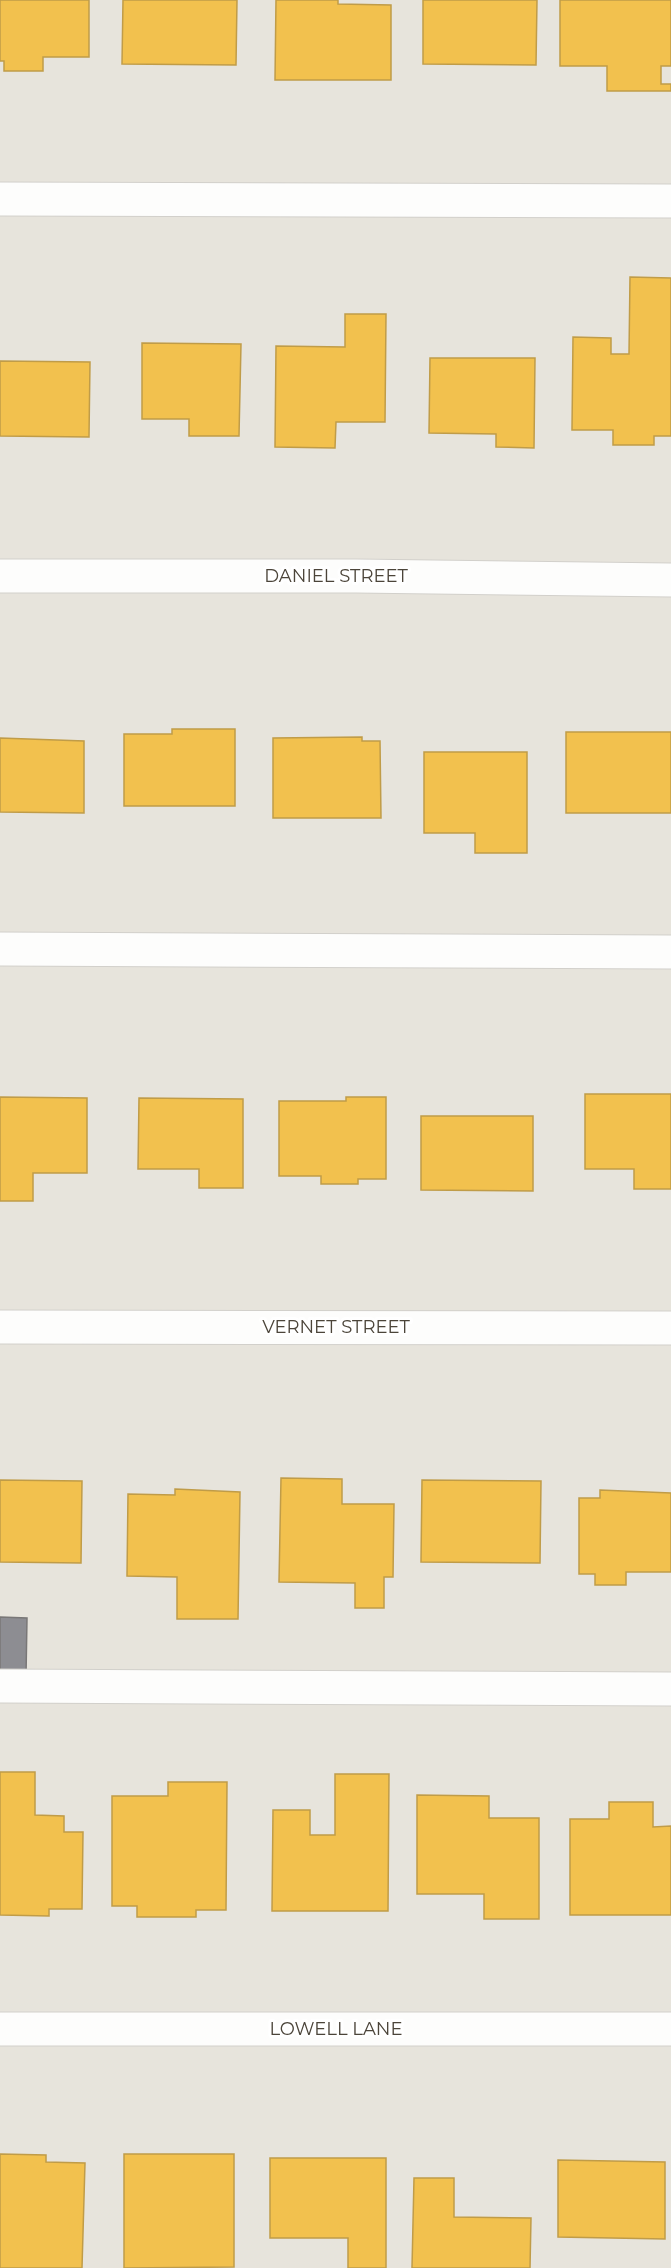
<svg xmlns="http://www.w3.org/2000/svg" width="671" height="2268" viewBox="0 0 671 2268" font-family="Montserrat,sans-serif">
<rect width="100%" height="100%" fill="#f4f2ee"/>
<!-- residential -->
<rect fill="#e7e4dc" x="0" y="0" width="671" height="2268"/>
<!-- homes -->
<g fill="#f2c14e" stroke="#c09c48" stroke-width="1.5">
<path d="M 0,0 L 89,0 L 89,57 L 43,57 L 43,71 L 4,71 L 4,61 L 0,61 Z"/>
<path d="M 123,0 L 237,0 L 236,65 L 122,64 Z"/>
<path d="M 276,0 L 338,0 L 338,4 L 391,5 L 391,80 L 275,80 Z"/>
<path d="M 423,0 L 537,0 L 536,65 L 423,64 Z"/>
<path d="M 560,0 L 671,0 L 671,66 L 661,66 L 661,84 L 671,84 L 671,91 L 607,91 L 607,66 L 560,66 Z"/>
<path d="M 630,277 L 671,278 L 671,436 L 654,436 L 654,445 L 613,445 L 613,430 L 572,430 L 573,337 L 611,338 L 611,354 L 629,354 Z"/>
<path d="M 345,314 L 386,314 L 385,422 L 336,422 L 335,448 L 275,447 L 276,346 L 345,347 Z"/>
<path d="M 142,343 L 241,344 L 239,436 L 189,436 L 189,419 L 142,419 Z"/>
<path d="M 430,358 L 535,358 L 534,448 L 496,447 L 496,434 L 429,433 Z"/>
<path d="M 0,361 L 90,362 L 89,437 L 0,436 Z"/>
<path d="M 172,729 L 235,729 L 235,806 L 124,806 L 124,734 L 172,734 Z"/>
<rect x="566" y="732" width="105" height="81"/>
<path d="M 362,737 L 362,741 L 380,741 L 381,818 L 273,818 L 273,738 Z"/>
<path d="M 0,738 L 84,741 L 84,813 L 0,812 Z"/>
<path d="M 424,752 L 527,752 L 527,853 L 475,853 L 475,833 L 424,833 Z"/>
<path d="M 585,1094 L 671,1094 L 671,1189 L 634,1189 L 634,1169 L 585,1169 Z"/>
<path d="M 0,1097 L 87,1098 L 87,1173 L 33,1173 L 33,1201 L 0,1201 Z"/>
<path d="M 346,1097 L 386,1097 L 386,1179 L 358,1179 L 358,1184 L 321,1184 L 321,1176 L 279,1176 L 279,1101 L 346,1101 Z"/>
<path d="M 139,1098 L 243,1099 L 243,1188 L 199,1188 L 199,1169 L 138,1169 Z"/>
<path d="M 421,1116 L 533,1116 L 533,1191 L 421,1190 Z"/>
<path d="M 281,1478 L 342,1479 L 342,1504 L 394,1504 L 393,1577 L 384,1577 L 384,1608 L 355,1608 L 355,1583 L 279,1582 Z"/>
<path d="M 0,1480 L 82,1481 L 81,1563 L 0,1562 Z"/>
<path d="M 422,1480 L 541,1481 L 540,1563 L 421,1562 Z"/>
<path d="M 175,1489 L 240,1492 L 238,1619 L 177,1619 L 177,1577 L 127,1576 L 128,1494 L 175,1495 Z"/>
<path d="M 600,1490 L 671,1493 L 671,1572 L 626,1572 L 626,1585 L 595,1585 L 595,1574 L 579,1574 L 579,1498 L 600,1498 Z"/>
<path d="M 0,1772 L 35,1772 L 35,1815 L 64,1816 L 64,1832 L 83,1832 L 82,1909 L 49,1909 L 49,1916 L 0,1915 Z"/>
<path d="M 335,1774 L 389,1774 L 388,1911 L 272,1911 L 273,1810 L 310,1810 L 310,1835 L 335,1835 Z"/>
<path d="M 168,1782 L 227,1782 L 226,1910 L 196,1910 L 196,1917 L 137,1917 L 137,1906 L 112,1906 L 112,1796 L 168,1796 Z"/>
<path d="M 417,1795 L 489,1796 L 489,1818 L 539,1818 L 539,1919 L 484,1919 L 484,1894 L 417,1894 Z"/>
<path d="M 609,1802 L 653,1802 L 653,1827 L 671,1826 L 671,1915 L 570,1915 L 570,1819 L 609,1819 Z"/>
<path d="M 0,2154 L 46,2155 L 46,2162 L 85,2163 L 82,2268 L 0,2268 Z"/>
<path d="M 124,2154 L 234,2154 L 234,2267 L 124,2268 Z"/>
<path d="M 270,2158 L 386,2158 L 386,2268 L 348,2268 L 348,2238 L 270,2238 Z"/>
<path d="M 558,2160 L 665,2162 L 665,2239 L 558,2237 Z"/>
<path d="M 414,2178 L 454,2178 L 454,2217 L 531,2218 L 530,2268 L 412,2268 Z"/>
</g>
<!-- industry -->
<path fill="#8d8d92" stroke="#797777" stroke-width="1.5" d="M 0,1617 L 27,1618 L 26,1676 L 0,1676 Z"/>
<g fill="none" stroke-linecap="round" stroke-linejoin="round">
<defs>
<g id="minor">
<path d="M 0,199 L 671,201"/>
<path d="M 0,576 L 356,576 L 671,580"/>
<path d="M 0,949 L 671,952"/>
<path d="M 0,1327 L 671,1328"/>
<path d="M 0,1686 L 671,1689"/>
<path d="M 0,2029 L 671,2029"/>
</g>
</defs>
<!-- minor casing -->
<use href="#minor" stroke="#d2d0cb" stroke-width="35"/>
<!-- minor -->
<use href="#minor" stroke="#fdfdfc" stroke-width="33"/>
</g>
<g text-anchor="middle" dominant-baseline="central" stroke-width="6" stroke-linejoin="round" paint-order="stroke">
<!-- street labels -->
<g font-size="18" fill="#4b4439" stroke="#fff">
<text x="336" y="576">DANIEL STREET</text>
<text x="336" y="1327">VERNET STREET</text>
<text x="336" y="2029">LOWELL LANE</text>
</g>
</g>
</svg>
